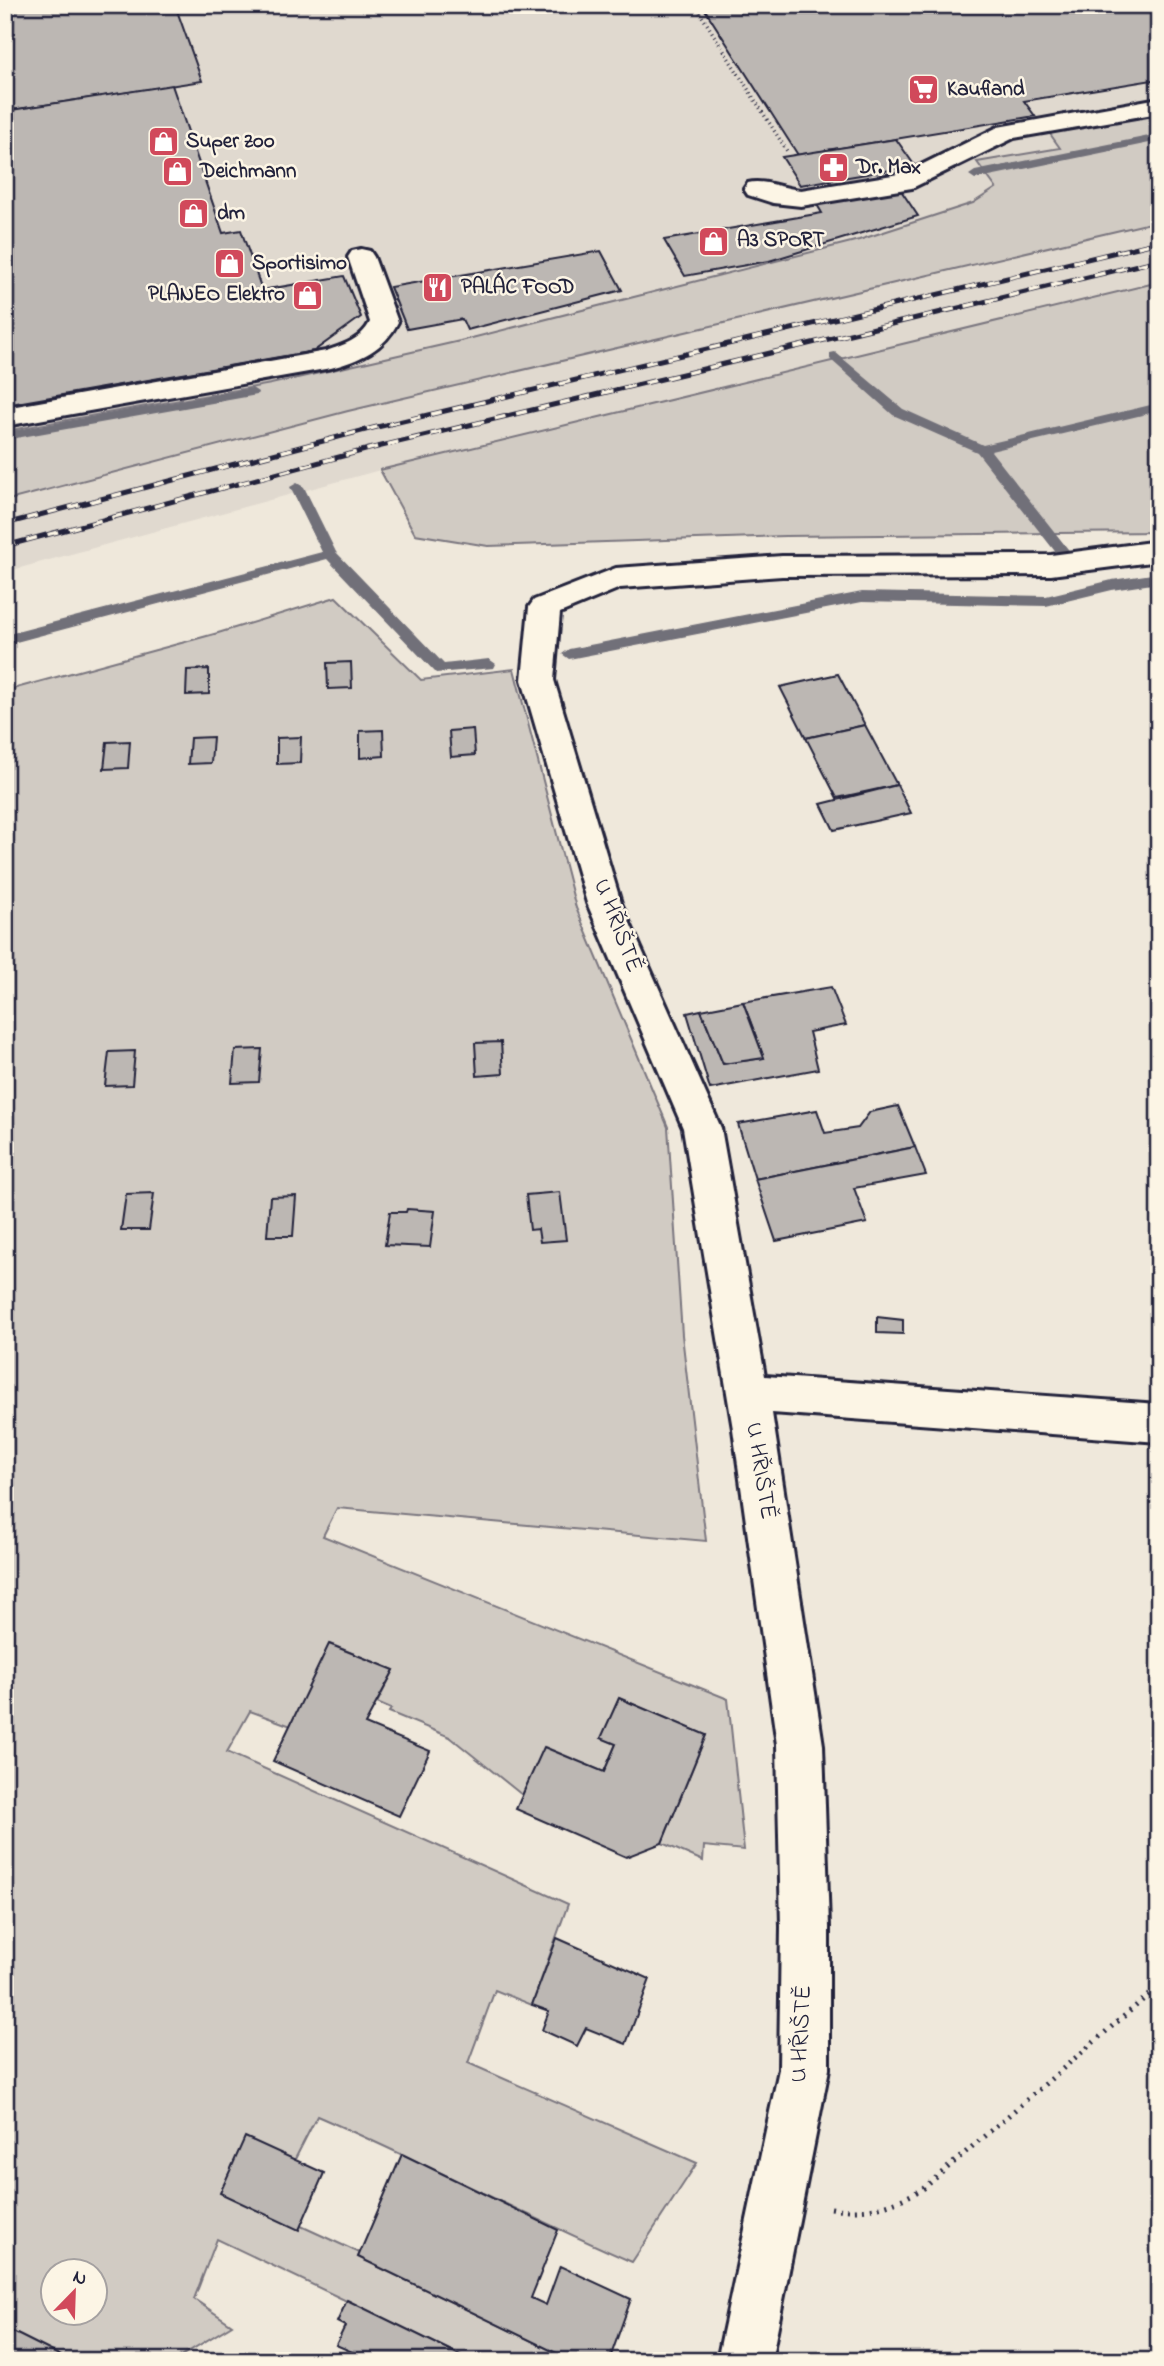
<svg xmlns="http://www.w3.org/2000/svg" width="1164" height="2366" viewBox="0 0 1164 2366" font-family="'Indie Flower',sans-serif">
<rect width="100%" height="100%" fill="#efe8db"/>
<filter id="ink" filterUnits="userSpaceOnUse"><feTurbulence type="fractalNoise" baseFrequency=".0143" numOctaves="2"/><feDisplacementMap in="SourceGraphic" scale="14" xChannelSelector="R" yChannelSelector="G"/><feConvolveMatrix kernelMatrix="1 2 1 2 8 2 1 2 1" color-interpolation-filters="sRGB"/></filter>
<g filter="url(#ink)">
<!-- built -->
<g fill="#e0d9cf">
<path d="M 5,5 L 1159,5 L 1159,113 L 1048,131 L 1060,148 L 978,162 L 996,188 L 973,203 L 859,240 L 460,341 L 271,384 L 5,431 Z"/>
<path d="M 1159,221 L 1159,282 L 380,470 L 5,572 L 5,501 L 348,411 Z"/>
</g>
<!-- green -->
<g fill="#d1cbc3" stroke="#7a767f" stroke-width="2" fill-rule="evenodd">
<path d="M 1159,113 L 1159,221 L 348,411 L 5,501 L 5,431 L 271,384 L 460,341 L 859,240 L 973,203 L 996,188 L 977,162 L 1060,148 L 1048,131 Z"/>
<path d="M 1159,282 L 1159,532 L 785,536 L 488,546 L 415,534 L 380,470 Z"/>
<path d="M 336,597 L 421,680 L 514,669 L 576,908 L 668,1127 L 682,1335 L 706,1541 L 337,1508 L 323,1536 L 728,1699 L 744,1850 L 704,1846 L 703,1861 L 662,1843 L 706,1735 L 619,1698 L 602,1738 L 616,1744 L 604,1772 L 545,1747 L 522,1795 L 450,1737 L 389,1712 L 391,1709 L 377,1703 L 394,1670 L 330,1644 L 291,1726 L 250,1711 L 227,1752 L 568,1904 L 532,2005 L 495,1990 L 468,2063 L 697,2163 L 632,2262 C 526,2216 423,2162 317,2116 L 293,2163 L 301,2226 L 360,2253 L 358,2257 L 573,2361 L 472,2361 L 217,2239 L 194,2299 L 232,2325 L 173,2361 L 52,2361 L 5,2328 L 5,691 L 218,633 ZM 52,2272 L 94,2272 L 94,2314 L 52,2314 Z"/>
</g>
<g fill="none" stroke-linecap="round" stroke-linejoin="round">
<!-- stream -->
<g fill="#716f79" fill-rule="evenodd">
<path d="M 1159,134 L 1159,141 L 975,179 L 969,175 L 975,171 Z"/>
<path d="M 835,352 L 903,409 L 983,445 L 1159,403 L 1159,411 L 991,451 L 1075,558 L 1075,564 L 1065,564 L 977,452 L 893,415 L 830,359 L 830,353 Z"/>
<path d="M 252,388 L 258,392 L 257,395 L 5,440 L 5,432 Z"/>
<path d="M 297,483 L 304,487 L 336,552 L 444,664 L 489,659 L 496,664 L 494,668 L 436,673 L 327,559 L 5,645 L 5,635 L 322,552 L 290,487 Z"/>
<path d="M 1159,573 L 1159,583 L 1112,590 L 1046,606 L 862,602 L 569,659 L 562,654 L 569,649 L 862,592 L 1046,596 L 1112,580 Z"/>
</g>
</g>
<!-- building -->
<g fill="#bcb7b3" stroke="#22223b" stroke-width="2">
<path d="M 5,5 L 175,5 L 202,81 L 5,111 Z"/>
<path d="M 702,5 L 1159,5 L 1159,79 L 1024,101 L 1035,116 L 798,155 Z"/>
<path d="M 172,85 L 223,233 L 241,230 L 262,290 L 344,276 L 361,317 L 314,351 L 5,405 L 5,111 Z"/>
<path d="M 896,139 L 915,166 L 800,185 L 782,157 Z"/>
<path d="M 900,189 L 918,216 L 769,261 L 685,276 L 664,240 L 822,213 L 816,203 Z"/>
<path d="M 601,251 L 622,290 L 467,330 L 462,319 L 407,329 L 390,287 Z"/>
<path d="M 351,662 L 352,688 L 328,689 L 327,663 Z"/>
<path d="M 209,669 L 209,694 L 186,695 L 187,670 Z"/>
<path d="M 838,674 L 865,725 L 806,738 L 780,687 Z"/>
<path d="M 865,725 L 897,785 L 837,798 L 806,738 Z"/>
<path d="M 473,729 L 475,755 L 451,757 L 449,731 Z"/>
<path d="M 383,730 L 384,756 L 360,758 L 360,731 Z"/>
<path d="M 213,737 L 211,763 L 188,764 L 190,738 Z"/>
<path d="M 301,737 L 300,763 L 277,764 L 277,738 Z"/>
<path d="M 130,741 L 128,768 L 104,769 L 107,742 Z"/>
<path d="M 897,785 L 911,813 L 834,830 L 821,804 Z"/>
<path d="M 831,987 L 846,1025 L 809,1032 L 818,1069 L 710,1089 L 687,1013 L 701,1010 L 723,1064 L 764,1058 L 743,1002 Z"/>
<path d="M 743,1002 L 764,1058 L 723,1064 L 701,1010 Z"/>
<path d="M 501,1042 L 503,1074 L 477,1076 L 475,1043 Z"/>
<path d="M 262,1049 L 259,1082 L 232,1083 L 235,1050 Z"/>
<path d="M 135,1051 L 132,1085 L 105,1086 L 109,1052 Z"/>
<path d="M 5,1056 L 11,1056 L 5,1090 Z"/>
<path d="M 898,1106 L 915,1147 L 755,1179 L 738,1124 L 817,1110 L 825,1133 L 858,1128 L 870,1112 Z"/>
<path d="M 915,1147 L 926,1175 L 854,1188 L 867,1223 L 776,1241 L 755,1179 Z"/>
<path d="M 560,1192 L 566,1240 L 540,1242 L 538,1229 L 530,1230 L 526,1195 Z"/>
<path d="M 154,1193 L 149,1230 L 121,1230 L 126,1194 Z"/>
<path d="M 296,1196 L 293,1236 L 267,1236 L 270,1197 Z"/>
<path d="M 407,1209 L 435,1211 L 430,1247 L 385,1245 L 390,1212 L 406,1212 Z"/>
<path d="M 877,1317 L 903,1320 L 903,1334 L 877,1333 Z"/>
<path d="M 329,1644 L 394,1670 L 365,1724 L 430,1751 L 399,1816 L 273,1761 Z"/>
<path d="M 619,1698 L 706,1735 L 662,1843 L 626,1857 L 516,1809 L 544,1747 L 604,1772 L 616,1744 L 601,1738 Z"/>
<path d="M 557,1938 L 650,1979 L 626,2044 L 586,2028 L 577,2046 L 542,2030 L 549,2011 L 532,2005 Z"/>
<path d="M 245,2137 L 324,2173 L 299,2230 L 220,2193 Z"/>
<path d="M 402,2154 L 558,2230 L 531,2298 L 546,2305 L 560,2266 L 631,2299 L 609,2361 L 573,2361 L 358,2257 Z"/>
<path d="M 347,2300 L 472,2361 L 363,2361 L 364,2357 L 336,2345 L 345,2326 L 337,2322 Z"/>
<path d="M 5,2328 L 71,2361 L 5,2361 Z"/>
</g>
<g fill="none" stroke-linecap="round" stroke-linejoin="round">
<defs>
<g id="minor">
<path d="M 1159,98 L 1159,113 L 1014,138 L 912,188 L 801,206 L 773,203 L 748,195 L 744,189 L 748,183 C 765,179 783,189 801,190 L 905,173 L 998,127 Z"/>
<path d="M 361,249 L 370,251 L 374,257 L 398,322 C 384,350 360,360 331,368 L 5,426 L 5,408 L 326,351 C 343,345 361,340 370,322 L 348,257 L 352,251 Z"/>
<path d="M 1159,541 L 1159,561 L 1051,575 L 782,576 L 620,588 L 560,613 L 554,680 L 621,903 L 721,1128 L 765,1376 L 1159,1404 L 1159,1442 L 772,1413 L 823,1745 L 829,1927 L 829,2069 L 771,2361 L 717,2361 L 779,2069 L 781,1927 L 777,1745 L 733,1429 L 683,1128 L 587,903 L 522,680 L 529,607 L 534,600 L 616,568 L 782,556 L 1051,555 Z"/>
</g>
</defs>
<!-- minor casing -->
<use href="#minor" stroke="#22223b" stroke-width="6"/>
<!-- path-far1 -->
<path stroke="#22223b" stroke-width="3.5" stroke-dasharray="1 3.5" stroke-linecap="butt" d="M 695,5 L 787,151"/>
<!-- path -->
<path stroke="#22223b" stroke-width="5" stroke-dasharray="2 6" stroke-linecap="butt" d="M 831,2208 C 866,2214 893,2206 924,2188 L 1159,1986"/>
<!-- minor -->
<use href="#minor" fill="#fcf5e5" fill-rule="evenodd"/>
<defs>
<g id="rail">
<path d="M 5,524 L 373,428 L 1159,242"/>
<path d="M 5,546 L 369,449 L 1159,260"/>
</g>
</defs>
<!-- rail casing -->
<use href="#rail" stroke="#22223b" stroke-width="5"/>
<!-- rail -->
<use href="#rail" stroke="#fcf5e5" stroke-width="3.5" stroke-dasharray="11" stroke-linecap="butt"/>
</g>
</g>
<!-- icons -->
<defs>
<symbol id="supermarket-square" viewBox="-11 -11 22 22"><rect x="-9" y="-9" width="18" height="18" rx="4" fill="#d1495b" stroke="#fcf5e5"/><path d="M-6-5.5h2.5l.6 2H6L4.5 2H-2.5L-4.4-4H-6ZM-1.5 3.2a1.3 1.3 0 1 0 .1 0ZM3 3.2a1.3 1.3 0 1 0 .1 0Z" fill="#fff"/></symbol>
<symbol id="shop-square" viewBox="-11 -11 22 22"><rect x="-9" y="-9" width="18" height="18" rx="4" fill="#d1495b" stroke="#fcf5e5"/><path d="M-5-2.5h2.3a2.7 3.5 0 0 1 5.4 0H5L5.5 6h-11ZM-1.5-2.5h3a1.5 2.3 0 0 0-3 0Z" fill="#fff"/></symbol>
<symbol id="pharmacy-square" viewBox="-11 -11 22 22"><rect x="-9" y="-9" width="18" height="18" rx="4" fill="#d1495b" stroke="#fcf5e5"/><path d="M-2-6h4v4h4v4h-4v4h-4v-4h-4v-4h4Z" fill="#fff"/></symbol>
<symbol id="restaurant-square" viewBox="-11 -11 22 22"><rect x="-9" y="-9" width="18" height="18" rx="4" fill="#d1495b" stroke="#fcf5e5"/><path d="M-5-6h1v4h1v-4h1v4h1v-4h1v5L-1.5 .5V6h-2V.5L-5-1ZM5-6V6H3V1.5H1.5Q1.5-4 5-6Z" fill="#fff"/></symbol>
</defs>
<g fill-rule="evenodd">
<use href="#supermarket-square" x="906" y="72" width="35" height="35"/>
<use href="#shop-square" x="146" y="124" width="35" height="35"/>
<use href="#pharmacy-square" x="816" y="150" width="35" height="35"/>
<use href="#shop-square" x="160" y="154" width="35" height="35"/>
<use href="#shop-square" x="176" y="196" width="35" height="35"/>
<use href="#shop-square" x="696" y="224" width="35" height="35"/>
<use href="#shop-square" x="212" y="246" width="35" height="35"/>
<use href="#restaurant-square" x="420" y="270" width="35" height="35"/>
<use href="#shop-square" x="290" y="278" width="35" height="35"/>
</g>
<g text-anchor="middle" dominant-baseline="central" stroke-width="5" stroke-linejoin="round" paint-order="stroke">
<!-- far-poi labels -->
<g font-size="21" font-weight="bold" fill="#22223b" stroke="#fcf5e5" text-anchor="start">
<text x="947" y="90">Kaufland</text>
<text x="186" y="142">Super zoo</text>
<text x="856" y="168">Dr. Max</text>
<text x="200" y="172">Deichmann</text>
<text x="217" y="214">dm</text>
<text x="737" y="241">A3 SPORT</text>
<text x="252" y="264">Sportisimo</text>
<text x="461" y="288">PALÁC FOOD</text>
<text x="285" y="295" text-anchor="end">PLANEO Elektro</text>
</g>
<!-- street labels -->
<g font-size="24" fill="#22223b" stroke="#fcf5e5">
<text transform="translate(617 926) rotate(69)">U HŘIŠTĚ</text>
<text transform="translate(760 1471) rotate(81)">U HŘIŠTĚ</text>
<text transform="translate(802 2034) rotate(-87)">U HŘIŠTĚ</text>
</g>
</g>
<!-- margin -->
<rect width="1164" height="2366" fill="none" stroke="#fcf5e5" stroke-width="28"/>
<rect x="14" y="14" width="1136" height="2338" fill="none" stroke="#22223b" stroke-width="2.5" filter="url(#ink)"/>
<!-- north arrow -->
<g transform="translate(74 2292) rotate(23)"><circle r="33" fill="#fcf5e5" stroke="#a5a1a1" stroke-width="2"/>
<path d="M0-5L12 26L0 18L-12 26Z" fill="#d1495b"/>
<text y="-10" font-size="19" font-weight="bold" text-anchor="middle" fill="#22223b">N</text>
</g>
</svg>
